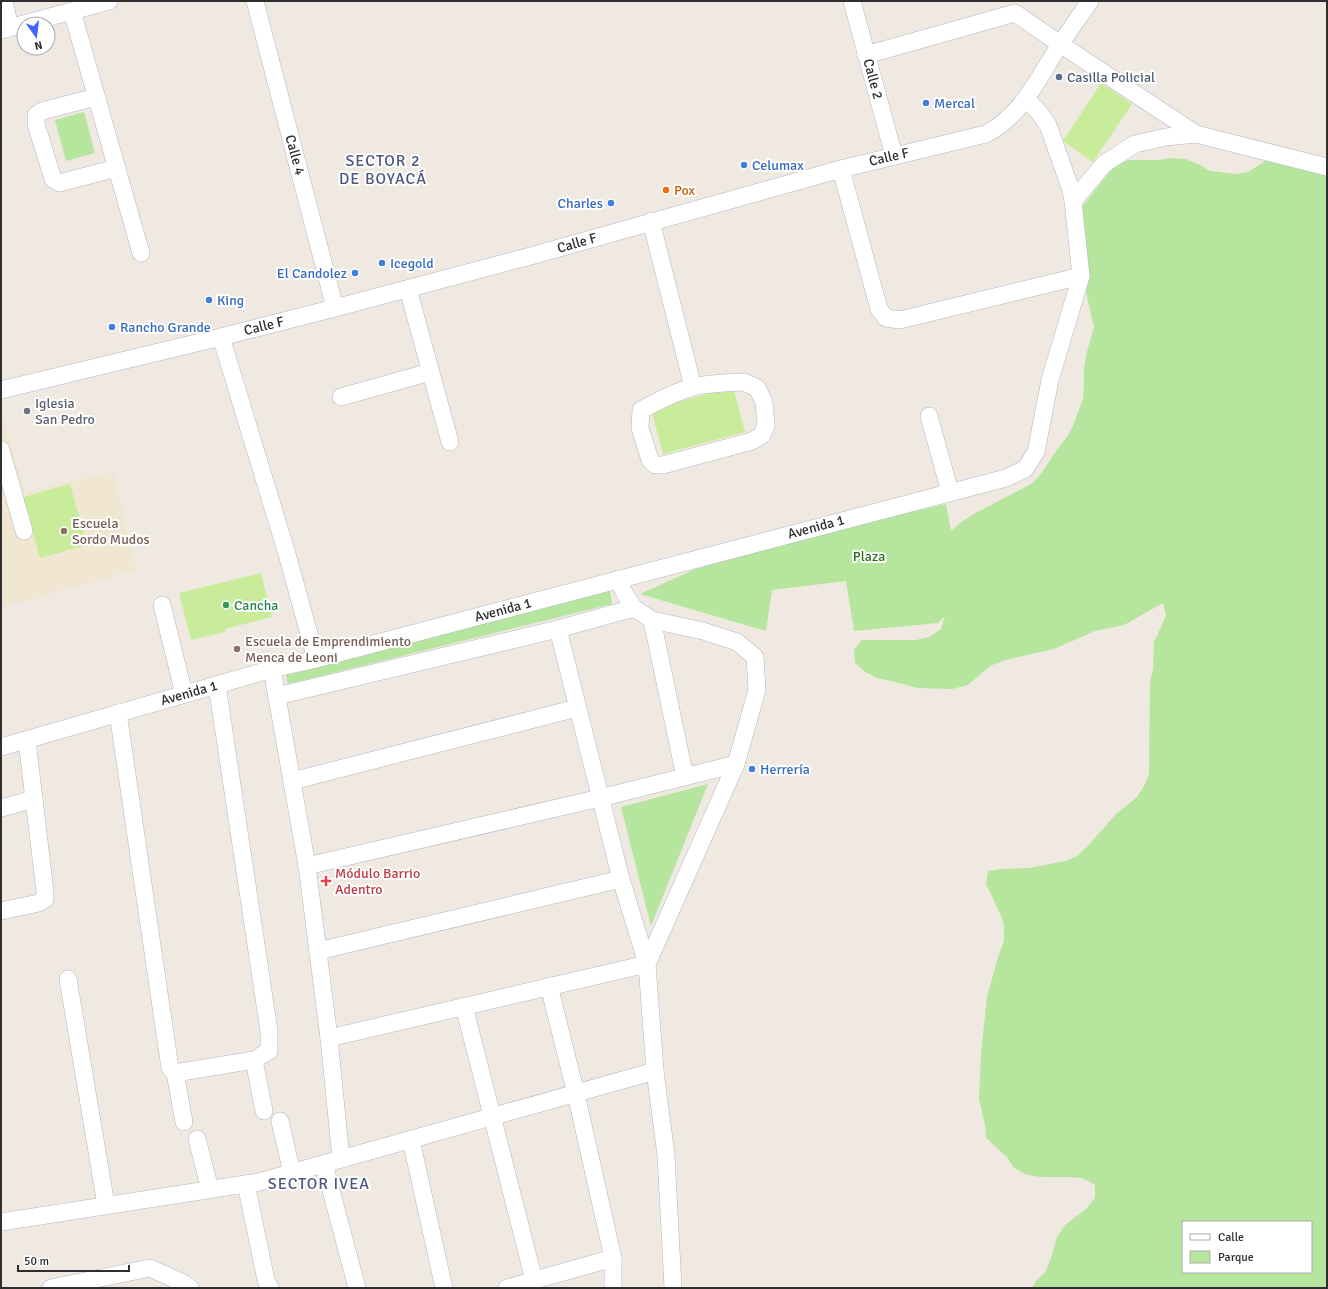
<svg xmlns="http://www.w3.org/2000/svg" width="1328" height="1289" viewBox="0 0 1328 1289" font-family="Signika,sans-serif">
<rect width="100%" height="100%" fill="#efe9e1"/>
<!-- education -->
<path fill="#f0e6d1" d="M 1,411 L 25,492 L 113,472 L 137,570 L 1,608 Z"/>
<!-- green -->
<g fill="#b6e59e" fill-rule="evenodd">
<path d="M 84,112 L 95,153 L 66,161 L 55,120 Z"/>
<path d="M 1171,158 L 1185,159 L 1198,164 L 1210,171 L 1236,174 L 1248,172 L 1270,158 L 1327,171 L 1327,1288 L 1032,1288 L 1036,1281 L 1046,1271 L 1051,1258 L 1057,1237 L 1065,1225 L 1086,1209 L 1095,1198 L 1095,1185 L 1082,1178 L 1068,1177 L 1041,1177 L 1027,1175 L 1014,1168 L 1007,1157 L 986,1138 L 985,1125 L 979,1099 L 981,1053 L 987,997 L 998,957 L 1004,941 L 1004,924 L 999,911 L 986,884 L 988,871 L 1001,869 L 1029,868 L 1065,861 L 1077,856 L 1088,846 L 1116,814 L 1137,797 L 1144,786 L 1149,774 L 1150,683 L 1153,669 L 1154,642 L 1166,616 L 1163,603 L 1124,625 L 1095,631 L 1054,649 L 1005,660 L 990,666 L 968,685 L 952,689 L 918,688 L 891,681 L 877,678 L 865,672 L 855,663 L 854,650 L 862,640 L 916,640 L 929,637 L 941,629 L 945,616 L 938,623 L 854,631 L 846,581 L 772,590 L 766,631 L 640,594 L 693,570 L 797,539 L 946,504 L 951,531 L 961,522 L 974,514 L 1031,484 L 1040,475 L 1057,450 L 1067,437 L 1073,426 L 1083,399 L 1084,384 L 1084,370 L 1086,355 L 1094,327 L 1085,288 L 1082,234 L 1082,207 L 1108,174 L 1118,163 L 1130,160 L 1159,160 ZM 1183,1222 L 1311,1222 L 1311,1272 L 1183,1272 Z"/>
<path d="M 610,591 L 612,604 L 288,684 L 286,675 Z"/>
<path d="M 708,784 L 651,926 L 621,807 Z"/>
</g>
<!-- pitch -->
<g fill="#c9ec9a">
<path d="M 1101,83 L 1132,104 L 1093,162 L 1063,141 Z"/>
<path d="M 733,387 L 745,432 L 663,454 L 651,409 Z"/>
<path d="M 70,484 L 87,545 L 40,558 L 23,497 Z"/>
<path d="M 261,573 L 272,617 L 225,629 L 225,632 L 191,640 L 179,593 Z"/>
</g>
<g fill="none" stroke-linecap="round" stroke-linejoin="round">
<defs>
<g id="minor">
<path d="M 4,1 L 10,28"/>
<path d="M 255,1 L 335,308"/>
<path d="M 852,1 L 894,156"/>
<path d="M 72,11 L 141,253"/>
<path d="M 1,30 L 109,1"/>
<path d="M 866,55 L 1015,13 L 1060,44 L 1196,134 L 1327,167"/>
<path d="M 96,97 L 42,111 L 36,115 L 36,124 L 53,179 L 59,183 L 117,168"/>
<path d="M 841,169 L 879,309 L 886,318 L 900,320 L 1081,276"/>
<path d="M 1073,201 L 1104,164 L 1135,144 L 1166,137 L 1196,134"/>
<path d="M 651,221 L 693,387"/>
<path d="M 408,289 L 450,442"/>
<path d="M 221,337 L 287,554 L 316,659"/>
<path d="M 744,382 L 757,388 L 764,402 L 766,425 L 762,435 L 752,441 L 663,465 L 655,465 L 650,460 L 640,428 L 641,410 C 658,401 675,392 693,387 C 709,383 727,383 744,382 Z"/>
<path d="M 1,390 L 221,337 L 335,308 L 527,257 L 841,169 L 986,134 C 1023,114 1037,80 1059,46 C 1069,31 1080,16 1090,1"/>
<path d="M 341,397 L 430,372"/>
<path d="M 929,416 L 950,492"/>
<path d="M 1,450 L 24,531"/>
<path d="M 162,605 L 184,694"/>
<path d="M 652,620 L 685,777"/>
<path d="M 558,629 L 621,879 L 647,964 L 655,1071 L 666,1155 L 673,1288"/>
<path d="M 272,669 L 307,866 L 329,1038 L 341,1159"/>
<path d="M 277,696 L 558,629 L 634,608"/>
<path d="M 118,713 L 170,1068 L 175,1073 L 254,1060 L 269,1051 L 269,1031 L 217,685"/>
<path d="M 1,747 L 272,669 L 316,659 L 1006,478 L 1025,469 L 1036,452 L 1050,380 L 1081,276 L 1073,201 L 1071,190 L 1048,125 L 1038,111 L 1026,99"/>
<path d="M 292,781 L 577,708"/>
<path d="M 1,808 L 34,799"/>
<path d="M 307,866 L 600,798 L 736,764"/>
<path d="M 1,911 L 39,903 L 45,899 L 45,892 L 27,740"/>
<path d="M 318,951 L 621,879"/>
<path d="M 68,979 L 106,1205"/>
<path d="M 549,986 L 576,1094 L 613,1258 L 613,1288"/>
<path d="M 464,1006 L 534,1280"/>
<path d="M 329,1038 L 647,964 L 736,764 L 757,690 L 755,657 L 737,642 L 703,631 L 652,620 L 634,608 L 625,594 L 618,579"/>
<path d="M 254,1060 L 264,1111"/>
<path d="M 175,1073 L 184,1122"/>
<path d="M 280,1121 L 292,1173"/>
<path d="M 197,1139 L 210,1189"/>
<path d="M 411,1140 L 444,1288"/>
<path d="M 324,1164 L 357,1288"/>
<path d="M 246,1184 L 266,1280 L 270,1288"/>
<path d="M 1,1222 L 259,1182 L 655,1071"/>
<path d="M 51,1288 L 150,1268 L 183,1283 L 190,1288"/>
<path d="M 507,1288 L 613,1258"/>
</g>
</defs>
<!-- minor casing -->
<use href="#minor" stroke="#b4b7c1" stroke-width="18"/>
<!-- minor -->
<use href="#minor" stroke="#fff" stroke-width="17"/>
</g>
<!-- markers -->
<circle fill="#5c6f8a" stroke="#fff" stroke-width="1.5" cx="1059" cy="77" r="4"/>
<g fill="#3f7fe0" stroke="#fff" stroke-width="1.5">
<circle cx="926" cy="103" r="4"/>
<circle cx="744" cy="165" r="4"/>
<circle cx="611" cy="203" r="4"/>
<circle cx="382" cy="263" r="4"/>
<circle cx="355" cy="273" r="4"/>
<circle cx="209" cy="300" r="4"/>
<circle cx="112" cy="327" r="4"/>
<circle cx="752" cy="769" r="4"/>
</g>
<circle fill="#e8710a" stroke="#fff" stroke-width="1.5" cx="666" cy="190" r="4"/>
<circle fill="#6b7280" stroke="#fff" stroke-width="1.5" cx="27" cy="411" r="4"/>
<g fill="#8d6e63" stroke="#fff" stroke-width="1.5">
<circle cx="64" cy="531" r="4"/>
<circle cx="237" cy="649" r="4"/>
</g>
<circle fill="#2e9e5b" stroke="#fff" stroke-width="1.5" cx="226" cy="605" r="4"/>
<path fill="#e0444e" stroke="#fff" stroke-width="1.5" d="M324 875h4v4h4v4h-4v4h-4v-4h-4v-4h4z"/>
<g text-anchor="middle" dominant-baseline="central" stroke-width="4" stroke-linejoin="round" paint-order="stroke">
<!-- service labels -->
<g font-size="14" fill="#4e5e75" stroke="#fff" text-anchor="start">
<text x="1067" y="77">Casilla Policial</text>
</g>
<!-- street labels -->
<g font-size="14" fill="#2e2e2e" stroke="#fff">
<text transform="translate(873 79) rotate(75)">Calle 2</text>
<text transform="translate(295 155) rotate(75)">Calle 4</text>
<text transform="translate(889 157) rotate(-13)">Calle F</text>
<text transform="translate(577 243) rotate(-16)">Calle F</text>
<text transform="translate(264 326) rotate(-14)">Calle F</text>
<text transform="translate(816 527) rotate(-15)">Avenida 1</text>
<text transform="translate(503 610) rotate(-15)">Avenida 1</text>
<text transform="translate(189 693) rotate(-16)">Avenida 1</text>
</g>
<!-- shop labels -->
<g font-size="14" fill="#366cbe" stroke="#fff" text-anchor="start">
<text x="934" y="103">Mercal</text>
<text x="752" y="165">Celumax</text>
<text x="603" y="203" text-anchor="end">Charles</text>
<text x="390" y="263">Icegold</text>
<text x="347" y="273" text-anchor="end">El Candolez</text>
<text x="217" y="300">King</text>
<text x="120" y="327">Rancho Grande</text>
<text x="760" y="769">Herrería</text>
</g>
<!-- food labels -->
<g font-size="14" fill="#c56008" stroke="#fff" text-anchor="start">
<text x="674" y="190">Pox</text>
</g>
<!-- worship labels -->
<g font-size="14" fill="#5b616d" stroke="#fff" text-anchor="start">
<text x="35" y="403">Iglesia<tspan x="35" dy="16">San Pedro</tspan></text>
</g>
<!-- education labels -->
<g font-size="14" fill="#785e54" stroke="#fff" text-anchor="start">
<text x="72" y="523">Escuela<tspan x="72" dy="16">Sordo Mudos</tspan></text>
<text x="245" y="641">Escuela de Emprendimiento<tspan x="245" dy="16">Menca de Leoni</tspan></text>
</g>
<!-- park labels -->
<g font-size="14" fill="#2c6e1b" stroke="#fff">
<text x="869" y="556">Plaza</text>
</g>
<!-- leisure labels -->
<g font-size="14" fill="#27864d" stroke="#fff" text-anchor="start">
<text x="234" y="605">Cancha</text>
</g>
<!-- health labels -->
<g font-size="14" fill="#be3a42" stroke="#fff" text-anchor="start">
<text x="335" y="873">Módulo Barrio<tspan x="335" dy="16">Adentro</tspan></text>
</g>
<!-- quarter labels -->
<g font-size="16" letter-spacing="1" fill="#4d5680" stroke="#fff">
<text x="383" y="161">SECTOR 2<tspan x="383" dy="18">DE BOYACÁ</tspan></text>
<text x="319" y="1184">SECTOR IVEA</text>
</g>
</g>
<!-- border -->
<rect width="1328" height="1289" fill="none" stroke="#2e2e2e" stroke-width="4"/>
<!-- legend -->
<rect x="1182" y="1221" width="130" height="52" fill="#ffffff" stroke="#ababab"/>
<rect x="1190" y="1234" width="20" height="6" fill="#ffffff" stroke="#ababab"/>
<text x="1218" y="1241" font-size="12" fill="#2e2e2e">Calle</text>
<rect x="1190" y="1251" width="20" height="12" fill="#b6e59e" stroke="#ababab"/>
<text x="1218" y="1261" font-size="12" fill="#2e2e2e">Parque</text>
<!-- north arrow -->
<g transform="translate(36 36) rotate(166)"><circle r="19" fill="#ffffff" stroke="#ababab"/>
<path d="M0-3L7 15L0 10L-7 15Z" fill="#4264fb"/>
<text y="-6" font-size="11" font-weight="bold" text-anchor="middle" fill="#2e2e2e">N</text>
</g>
<!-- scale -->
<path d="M18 1265v6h111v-6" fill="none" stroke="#2e2e2e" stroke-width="2"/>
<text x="24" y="1265" font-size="12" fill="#2e2e2e" stroke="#ffffff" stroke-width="3" paint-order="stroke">50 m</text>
</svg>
